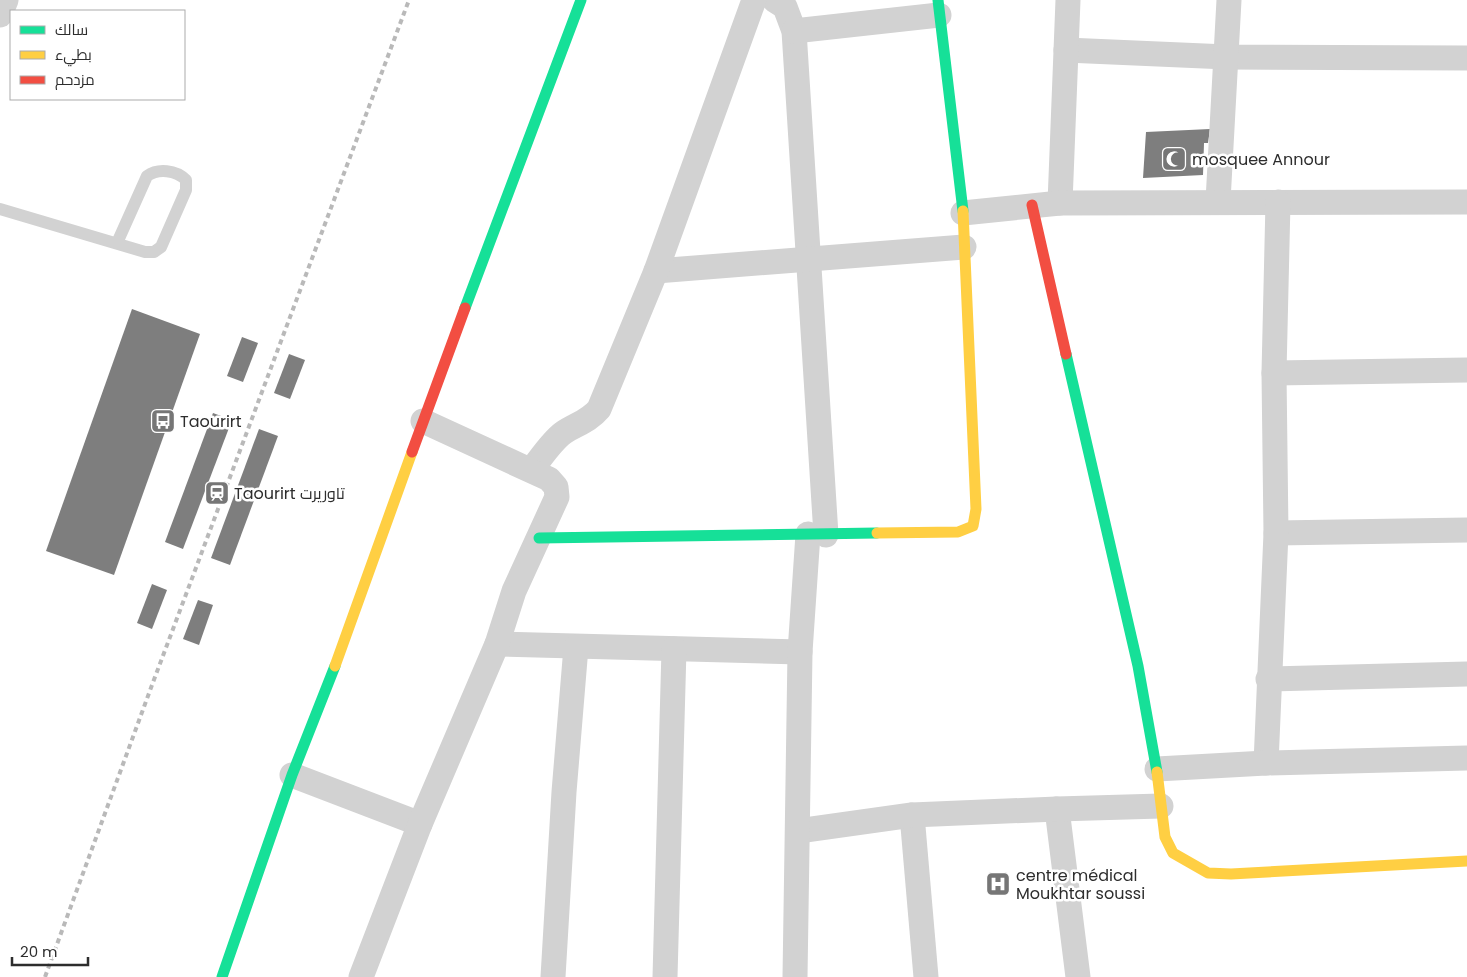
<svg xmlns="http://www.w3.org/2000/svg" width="1467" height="977" viewBox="0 0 1467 977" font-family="Poppins,Cairo,sans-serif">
<rect width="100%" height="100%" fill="#fff"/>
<!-- building -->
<g fill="#7e7e7e">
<path d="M 1210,129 L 1208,143 L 1204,143 L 1203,175 L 1143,178 L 1146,132 Z"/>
<path d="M 132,309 L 200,334 L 114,575 L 46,551 Z"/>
<path d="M 242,337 L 258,343 L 243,382 L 227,376 Z"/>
<path d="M 289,354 L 305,360 L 290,399 L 274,393 Z"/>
<path d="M 213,413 L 232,420 L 183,549 L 165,542 Z"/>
<path d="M 259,429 L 278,436 L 230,565 L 211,558 Z"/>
<path d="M 152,584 L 167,590 L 152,629 L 137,623 Z"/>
<path d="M 198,600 L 213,605 L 199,645 L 183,639 Z"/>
</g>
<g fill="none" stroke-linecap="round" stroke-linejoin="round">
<!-- lane -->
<path stroke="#d2d2d2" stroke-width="12" d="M 0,209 L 145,252 L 154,252 L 161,247 L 186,190 L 186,180 C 176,170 158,168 147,176 L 117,243"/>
<!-- street -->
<g stroke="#d2d2d2" stroke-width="25">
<path d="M 774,0 L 785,7 L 794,31 L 826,535"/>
<path d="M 0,15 L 6,0"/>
<path d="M 794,31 L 939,15"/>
<path d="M 1066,50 L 1227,57 L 1467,58"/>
<path d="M 1218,201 L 1229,0"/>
<path d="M 1060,203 L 1068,0"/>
<path d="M 963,213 L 1060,203 L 1467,202"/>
<path d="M 656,271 L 964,247"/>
<path d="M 1274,373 L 1467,370"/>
<path d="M 532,469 C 541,458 551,442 563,433 C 576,424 588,422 599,409 L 656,271 L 754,0"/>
<path d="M 1276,533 L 1467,530"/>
<path d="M 497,644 L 800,652"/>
<path d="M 1268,679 L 1467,674"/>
<path d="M 1266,763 L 1276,533 L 1274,373 L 1278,202"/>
<path d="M 1157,769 L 1266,763 L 1467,758"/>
<path d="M 292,775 L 420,824"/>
<path d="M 1057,809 L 1078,977"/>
<path d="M 912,815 L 926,977"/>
<path d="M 798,831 L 912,815 L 1057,809 L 1161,806"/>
<path d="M 361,977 L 420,824 L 497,644 L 514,591 L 557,497 L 556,487 L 549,479 L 423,421"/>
<path d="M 553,977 L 564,792 L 576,647"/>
<path d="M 665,977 L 674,649"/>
<path d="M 795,977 L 800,652 L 808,534"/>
</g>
<!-- fast -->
<g stroke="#16e098" stroke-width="11">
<path d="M 938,0 L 963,211"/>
<path d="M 465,308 L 581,0"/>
<path d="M 1066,354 L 1138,666 L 1157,772"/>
<path d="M 539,538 L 877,533"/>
<path d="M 222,977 L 292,775 L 335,666"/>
</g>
<!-- slow -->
<g stroke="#ffcf43" stroke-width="11">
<path d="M 877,533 L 958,532 L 973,526 L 976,509 L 963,211"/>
<path d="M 335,666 L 412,452"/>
<path d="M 1157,772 L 1165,837 L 1173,853 L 1208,873 L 1231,874 L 1467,861"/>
</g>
<!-- jam -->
<g stroke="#f24e42" stroke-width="11">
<path d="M 1032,205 L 1066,354"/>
<path d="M 412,452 L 465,308"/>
</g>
<!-- rail -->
<path stroke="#b9b9b9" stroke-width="4" stroke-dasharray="5 4" stroke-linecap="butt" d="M 45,977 L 152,685 L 409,0"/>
</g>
<!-- icons -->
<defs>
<symbol id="mosque-square" viewBox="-11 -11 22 22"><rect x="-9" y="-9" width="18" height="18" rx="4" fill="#767676" stroke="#fff"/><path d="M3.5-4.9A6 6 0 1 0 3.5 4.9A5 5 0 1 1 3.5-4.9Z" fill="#fff"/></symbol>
<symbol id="bus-square" viewBox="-11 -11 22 22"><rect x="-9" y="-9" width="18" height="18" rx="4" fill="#767676" stroke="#fff"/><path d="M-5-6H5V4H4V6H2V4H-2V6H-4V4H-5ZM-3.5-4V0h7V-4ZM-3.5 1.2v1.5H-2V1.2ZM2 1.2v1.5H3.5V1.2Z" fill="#fff"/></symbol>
<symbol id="station-square" viewBox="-11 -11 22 22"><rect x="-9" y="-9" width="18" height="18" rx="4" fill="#767676" stroke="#fff"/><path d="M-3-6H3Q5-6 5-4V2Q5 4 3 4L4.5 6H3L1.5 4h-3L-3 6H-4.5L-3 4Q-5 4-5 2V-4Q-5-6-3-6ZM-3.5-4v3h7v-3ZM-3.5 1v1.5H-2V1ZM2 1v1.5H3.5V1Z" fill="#fff"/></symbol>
<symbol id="hospital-square" viewBox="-11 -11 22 22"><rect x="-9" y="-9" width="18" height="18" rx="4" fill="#767676" stroke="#fff"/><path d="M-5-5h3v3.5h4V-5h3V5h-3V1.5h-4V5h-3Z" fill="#fff"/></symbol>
</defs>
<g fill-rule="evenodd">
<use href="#mosque-square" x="1160" y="145" width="28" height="28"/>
<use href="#bus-square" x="149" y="407" width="28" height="28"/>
<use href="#station-square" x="203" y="479" width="28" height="28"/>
<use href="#hospital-square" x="984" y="870" width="28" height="28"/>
</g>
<g text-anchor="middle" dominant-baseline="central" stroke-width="5" stroke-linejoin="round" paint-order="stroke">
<!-- poi labels -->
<g font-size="16" fill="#2d2d2d" stroke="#fff" text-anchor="start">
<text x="1192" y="159">mosquee Annour</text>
<text x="180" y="421">Taourirt</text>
<text x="234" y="493">Taourirt تاوريرت</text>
<text x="1016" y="875">centre médical<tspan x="1016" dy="18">Moukhtar soussi</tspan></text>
</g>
</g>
<!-- legend -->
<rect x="10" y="10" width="175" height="90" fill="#ffffff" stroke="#ababab"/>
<rect x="20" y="26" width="25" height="8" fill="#16e098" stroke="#ababab"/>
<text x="55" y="35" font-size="15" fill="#2d2d2d">سالك</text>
<rect x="20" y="51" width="25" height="8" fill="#ffcf43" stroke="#ababab"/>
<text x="55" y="60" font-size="15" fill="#2d2d2d">بطيء</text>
<rect x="20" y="76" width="25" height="8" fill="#f24e42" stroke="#ababab"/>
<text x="55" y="85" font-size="15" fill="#2d2d2d">مزدحم</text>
<!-- scale -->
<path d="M12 957v8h76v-8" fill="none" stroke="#2d2d2d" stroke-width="2.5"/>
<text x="20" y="957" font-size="15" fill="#2d2d2d" stroke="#ffffff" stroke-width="4" paint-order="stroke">20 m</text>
</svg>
